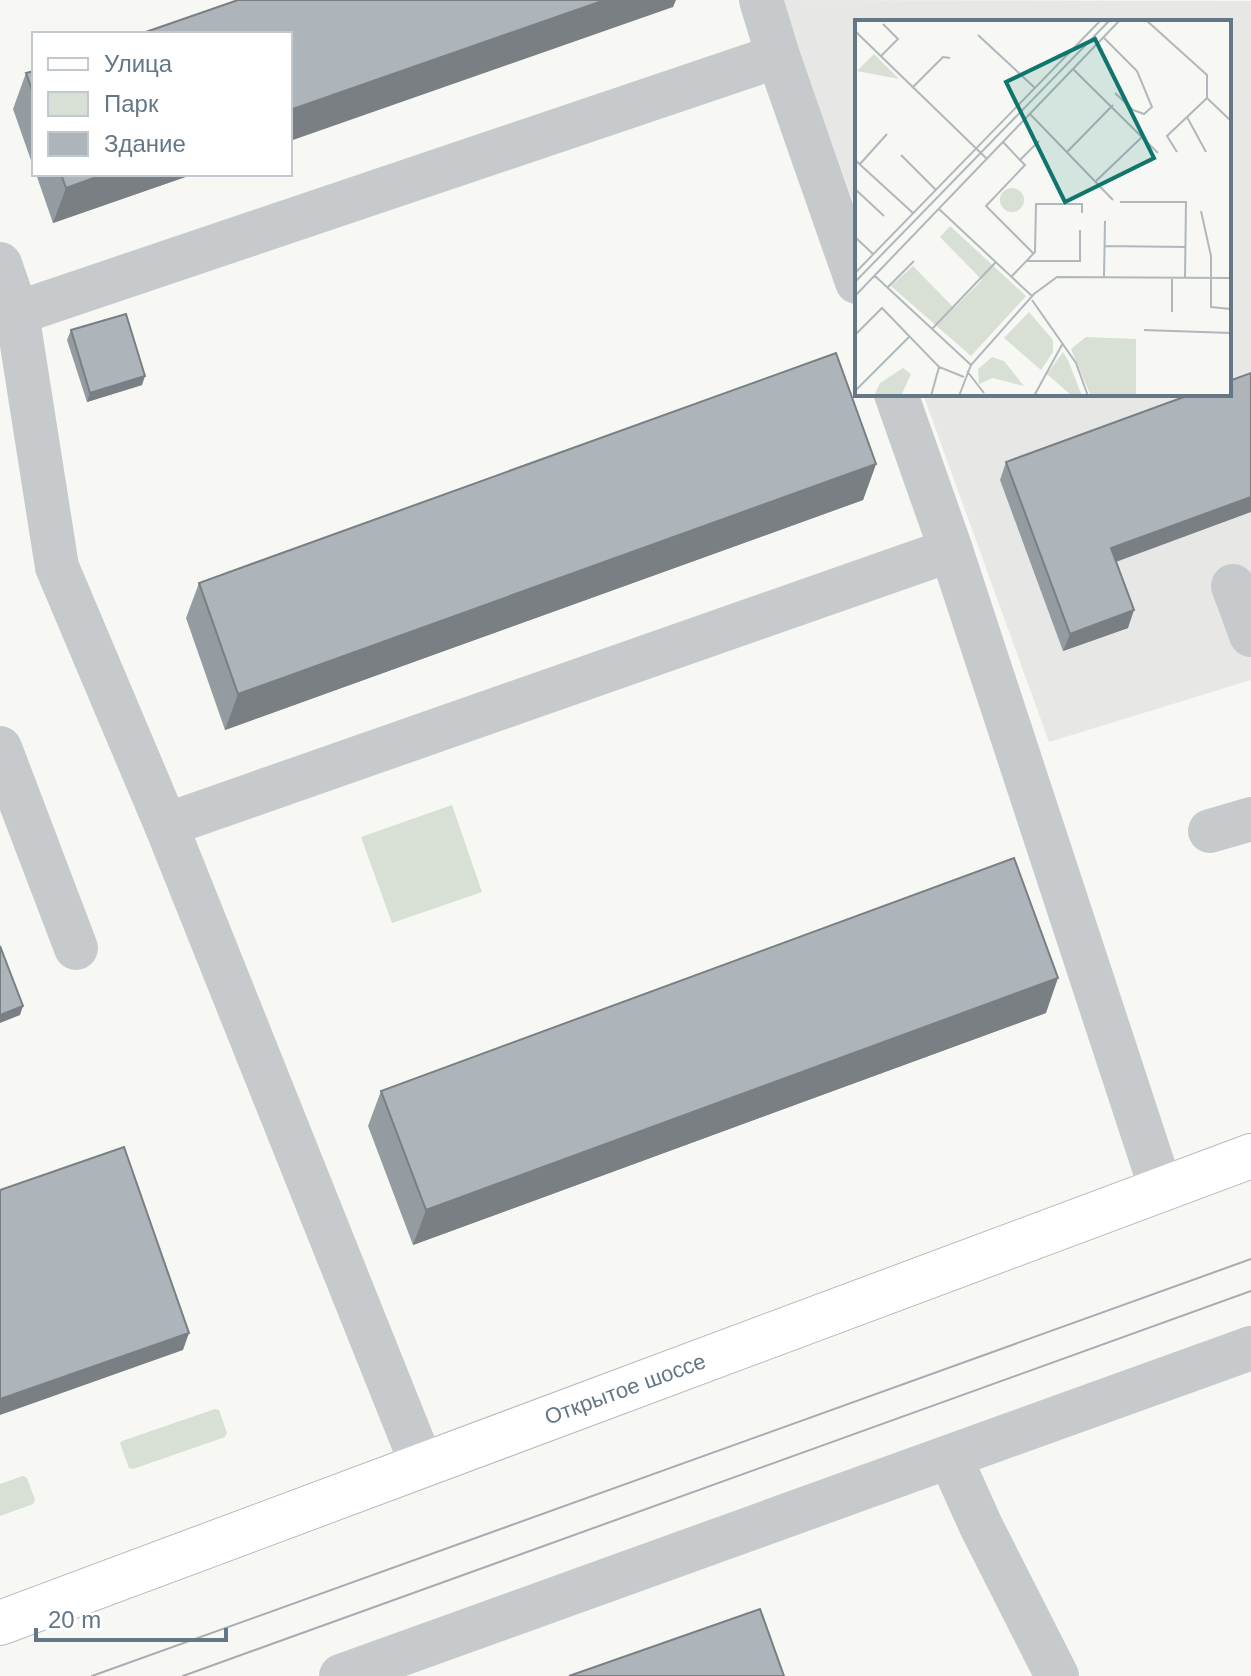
<svg xmlns="http://www.w3.org/2000/svg" width="1251" height="1676" viewBox="0 0 1251 1676" font-family="Arial,sans-serif">
<rect width="100%" height="100%" fill="#f7f7f3"/>
<!-- built -->
<path fill="#e7e8e6" d="M 780,0 L 1251,1 L 1251,680 L 1049,742 L 923,394 L 1229,394 L 1229,22 L 857,22 L 857,212 Z"/>
<!-- green -->
<g fill="#d8dfd4">
<path d="M 452,805 L 482,892 L 392,923 L 361,837 Z"/>
<path d="M 215,1409 L 219,1410 L 227,1433 L 225,1437 L 133,1469 L 129,1468 L 120,1443 L 122,1441 Z"/>
<path d="M 23,1476 L 27,1478 L 35,1500 L 33,1504 L 0,1516 L 0,1484 Z"/>
</g>
<g fill="none" stroke-linecap="round" stroke-linejoin="round">
<defs>
<path id="major" d="M 0,1623 L 1251,1156"/>
</defs>
<!-- major casing -->
<use href="#major" stroke="#b7bbbf" stroke-width="46"/>
<!-- minor -->
<g stroke="#c6cacd" stroke-width="44">
<path d="M 761,0 L 778,56 L 857,282"/>
<path d="M 0,264 L 17,313 L 57,567 L 166,825 L 422,1465"/>
<path d="M 17,313 L 778,56"/>
<path d="M 896,394 L 951,550 L 1161,1189"/>
<path d="M 1233,586 L 1251,635"/>
<path d="M 0,748 L 76,948"/>
<path d="M 166,825 L 951,550"/>
<path d="M 1210,831 L 1251,819"/>
<path d="M 950,1457 L 981,1526 L 1057,1676"/>
<path d="M 341,1676 L 1251,1348"/>
</g>
<!-- major -->
<use href="#major" stroke="#fff" stroke-width="44"/>
<!-- tram -->
<g stroke="#a6acb2" stroke-width="2">
<path d="M 92,1676 L 1251,1259"/>
<path d="M 183,1676 L 1251,1291"/>
</g>
</g>
<!-- wall -->
<g fill="#959ca1">
<path d="M 34,71 L 34,169 L 13,109 L 26,73 Z"/>
<path d="M 36,174 L 194,174 L 53,223 Z"/>
<path d="M 71,330 L 142,385 L 87,402 L 67,340 Z"/>
<path d="M 1006,462 L 1128,628 L 1063,651 L 1000,480 Z"/>
<path d="M 876,464 L 863,500 L 225,730 L 186,618 L 199,583 Z"/>
<path d="M 1046,1013 L 413,1245 L 368,1126 L 381,1091 Z"/>
</g>
<!-- shaded-wall -->
<g fill="#797f83">
<path d="M 605,0 L 676,0 L 673,7 L 290,141 L 290,110 Z"/>
<path d="M 105,174 L 194,174 L 53,223 L 66,188 Z"/>
<path d="M 145,376 L 142,385 L 87,402 L 90,393 Z"/>
<path d="M 876,464 L 863,500 L 225,730 L 238,694 Z"/>
<path d="M 1251,497 L 1251,512 L 1105,566 L 1111,548 Z"/>
<path d="M 1134,610 L 1128,628 L 1063,651 L 1070,634 Z"/>
<path d="M 1058,978 L 1046,1013 L 413,1245 L 426,1210 Z"/>
<path d="M 23,1006 L 20,1015 L 0,1023 L 0,1015 Z"/>
<path d="M 189,1333 L 183,1350 L 0,1415 L 0,1399 Z"/>
</g>
<!-- building -->
<g fill="#adb5bb" stroke="#797f83" stroke-width="2">
<path d="M 238,0 L 605,0 L 290,110 L 290,34 L 140,34 Z"/>
<path d="M 34,71 L 34,96 L 26,73 Z"/>
<path d="M 61,174 L 105,174 L 66,188 Z"/>
<path d="M 126,314 L 145,376 L 90,393 L 71,330 Z"/>
<path d="M 836,353 L 876,464 L 238,694 L 199,583 Z"/>
<path d="M 1251,373 L 1251,497 L 1111,548 L 1134,610 L 1070,634 L 1006,462 L 1192,394 L 1229,394 L 1229,381 Z"/>
<path d="M 1014,858 L 1058,978 L 426,1210 L 381,1091 Z"/>
<path d="M 0,946 L 23,1006 L 0,1015 Z"/>
<path d="M 124,1147 L 189,1333 L 0,1399 L 0,1190 Z"/>
<path d="M 760,1609 L 784,1676 L 569,1676 Z"/>
</g>
<g text-anchor="middle" dominant-baseline="central" stroke-width="8" stroke-linejoin="round" paint-order="stroke">
<!-- street labels -->
<g font-size="22" fill="#647786" stroke="#fff">
<text transform="translate(625 1389) rotate(-20)">Открытое шоссе</text>
</g>
</g>
<!-- overview -->
<g transform="translate(855 20)">
<rect width="376" height="376" fill="#f7f7f3"/>
<path d="M 19,34 L 44,59 L 2,51 ZM145 180a12 12 0 1 1 24 0a12 12 0 1 1-24 0ZM 95,206 L 171,276 L 116,336 L 36,266 L 58,246 L 99,288 L 127,260 L 85,217 ZM 174,292 L 198,320 L 198,332 L 186,350 L 149,318 ZM 231,317 L 281,319 L 281,376 L 236,376 L 216,329 ZM 208,332 L 213,340 L 227,376 L 217,376 L 192,354 ZM 137,337 L 149,341 L 169,366 L 138,358 L 124,364 L 123,349 ZM 48,348 L 56,354 L 46,376 L 20,374 L 25,363 Z" fill="#d8dfd4"/>
<path fill="none" stroke="#afb8bd" stroke-width="2" d="M 291,0 L 352,55 L 352,78 L 312,116 L 322,132M 0,11 L 132,139M 123,15 L 180,68M 248,17 L 282,51 L 297,87 L 289,94 L 278,90 L 260,73M 26,36 L 43,19 L 28,4M 218,49 L 303,133M 57,68 L 88,37 L 95,38M 352,78 L 376,101M 175,94 L 258,180M 332,97 L 351,132M 148,122 L 165,140 L 184,121M 212,132 L 258,85M 46,135 L 81,170M 0,140 L 58,193M 165,140 L 170,145 L 131,186 L 179,234M 5,144 L 32,114M 241,161 L 287,117M 0,169 L 29,196M 265,182 L 331,182 L 330,257M 84,189 L 177,276M 346,191 L 356,236 L 356,287 L 376,289M 0,217 L 18,234M 250,226 L 330,227M 171,241 L 225,241 L 225,210M 0,253 L 246,0M 20,256 L 116,345M 157,256 L 180,232 L 181,184 L 227,184 L 227,193M 249,257 L 250,201M 0,262 L 255,0M 33,267 L 59,241M 0,276 L 265,0M 177,280 L 221,343 L 233,376M 317,292 L 317,257M 77,309 L 141,242M 289,310 L 376,313M 0,315 L 27,288 L 84,347 L 109,357M 112,351 L 129,373M 0,371 L 55,316M 76,376 L 84,347M 104,376 L 116,345 L 179,274 L 202,257 L 376,258M 179,376 L 208,323"/>
<path fill="#0f766e" fill-opacity="0.15" stroke="#0f766e" stroke-width="4" d="M 240,19 L 299,138 L 210,182 L 151,62 Z"/>
<rect width="376" height="376" fill="none" stroke="#647786" stroke-width="4"/>
</g>
<!-- legend -->
<rect x="32" y="32" width="260" height="144" fill="#ffffff" stroke="#c1c9cf" stroke-width="2"/>
<rect x="48" y="58" width="40" height="12" fill="#ffffff" stroke="#c1c9cf" stroke-width="2"/>
<text x="104" y="72" font-size="24" fill="#647786">Улица</text>
<rect x="48" y="92" width="40" height="24" fill="#d8dfd4" stroke="#c1c9cf" stroke-width="2"/>
<text x="104" y="112" font-size="24" fill="#647786">Парк</text>
<rect x="48" y="132" width="40" height="24" fill="#adb5bb" stroke="#c1c9cf" stroke-width="2"/>
<text x="104" y="152" font-size="24" fill="#647786">Здание</text>
<!-- scale -->
<path d="M36 1628v12h190v-12" fill="none" stroke="#647786" stroke-width="4"/>
<text x="48" y="1628" font-size="24" fill="#647786" stroke="#ffffff" stroke-width="6" paint-order="stroke">20 m</text>
</svg>
